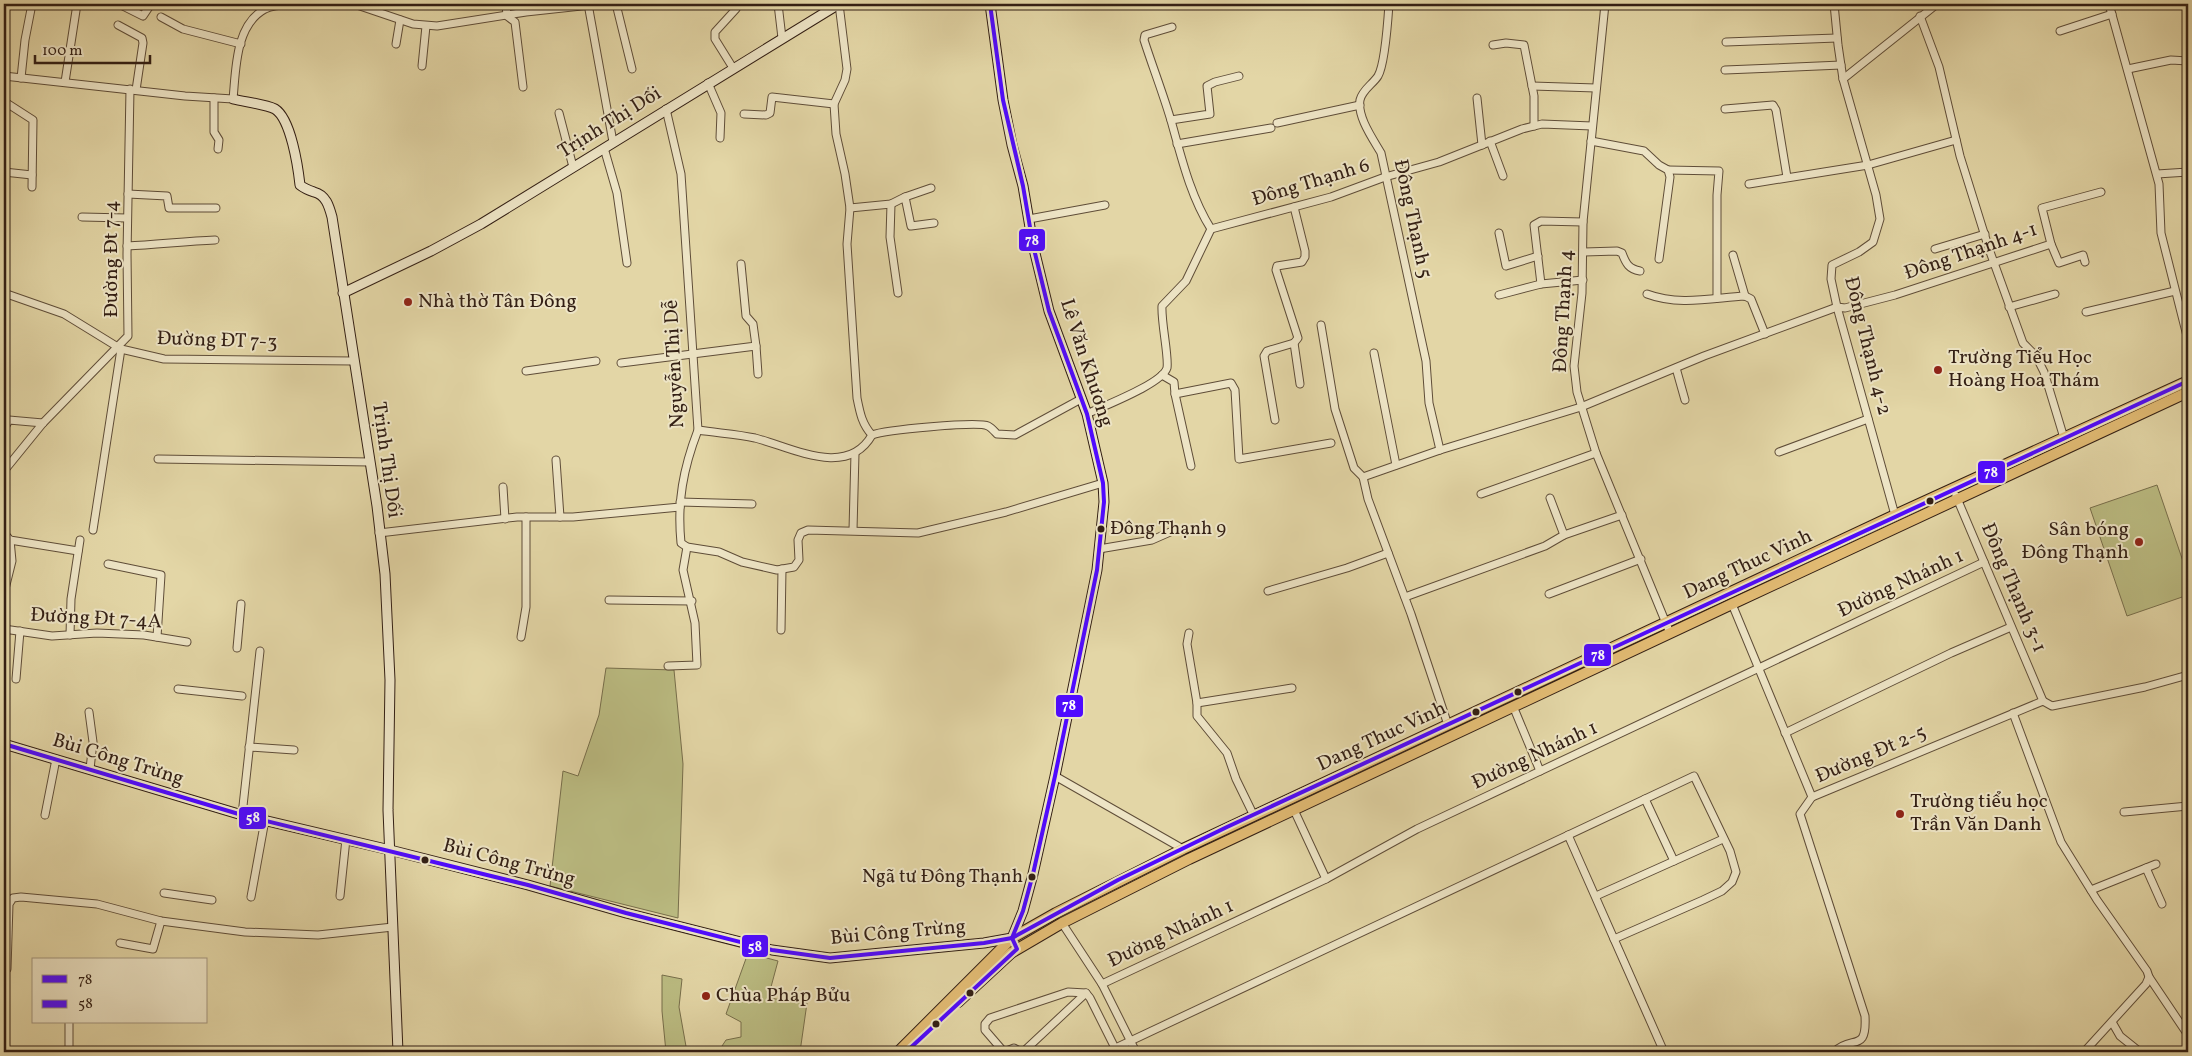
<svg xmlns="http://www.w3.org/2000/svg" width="2192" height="1056" viewBox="0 0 2192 1056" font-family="Vollkorn,serif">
<rect width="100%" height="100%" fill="#e3d6a6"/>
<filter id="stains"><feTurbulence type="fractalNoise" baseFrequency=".004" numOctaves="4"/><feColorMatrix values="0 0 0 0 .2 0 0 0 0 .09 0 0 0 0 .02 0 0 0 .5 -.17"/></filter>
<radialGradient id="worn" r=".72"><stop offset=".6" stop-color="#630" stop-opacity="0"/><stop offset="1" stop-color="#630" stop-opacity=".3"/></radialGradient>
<!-- green -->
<g fill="#bbbc82" stroke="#776e4b">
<path d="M 2157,485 L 2188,576 L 2188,595 L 2127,616 L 2090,508 Z"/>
<path d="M 606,668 L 674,670 L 683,764 L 678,918 L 550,886 L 563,771 L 578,776 L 599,715 Z"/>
<path d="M 748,953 L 778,961 L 768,998 L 807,1003 L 800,1052 L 718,1052 L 726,1040 L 741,1037 L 741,1022 L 726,1014 Z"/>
<path d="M 662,975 L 682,979 L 679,1007 L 687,1052 L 666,1052 L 662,1011 Z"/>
</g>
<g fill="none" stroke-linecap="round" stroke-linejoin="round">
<defs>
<g id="street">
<path d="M 354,4 L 413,24 L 437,26 L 526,12 L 600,4"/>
<path d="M 506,4 L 507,16 L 515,22 L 523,87"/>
<path d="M 588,4 L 613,142"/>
<path d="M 616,4 L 632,69"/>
<path d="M 778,4 L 782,38"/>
<path d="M 839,4 L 847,69 L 845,80 L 834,104 L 836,134 L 845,174 L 850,208 L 847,244 L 857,398 C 860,413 862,424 872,435"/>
<path d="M 1389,4 C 1388,19 1385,64 1378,76 C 1373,84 1362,90 1360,100 C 1357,117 1373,139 1381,153 L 1426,361 L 1429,403 L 1440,450"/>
<path d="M 1605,4 L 1583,222 L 1582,293 L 1574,366 L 1577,392 L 1596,453 L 1670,633"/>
<path d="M 1834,4 L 1838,45 L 1843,79 L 1876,195 L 1880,219 L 1873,242 L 1859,252 L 1832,265 L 1831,279 L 1837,307 L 1895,515"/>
<path d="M 2109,4 L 2159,184 L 2161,233 L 2188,340"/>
<path d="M 123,6 L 143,16 L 151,4"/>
<path d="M 1920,16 L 1939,67 L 1960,156 L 1989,249 L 2023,343 L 2036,356 L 2044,372 L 2064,438"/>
<path d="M 161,17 L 183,29 L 241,44"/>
<path d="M 118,25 L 142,38 L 143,43 L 136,90"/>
<path d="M 2060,31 L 2112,14"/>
<path d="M 1726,42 L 1837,38"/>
<path d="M 396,44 L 400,20"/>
<path d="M 1493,45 L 1506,43 L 1524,45 L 1534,96 L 1534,126"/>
<path d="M 422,66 L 426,26"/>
<path d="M 733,68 L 715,39 L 715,32 L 736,9 L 736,4"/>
<path d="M 2128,69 L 2171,60 L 2188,61"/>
<path d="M 1725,70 L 1841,65"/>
<path d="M 4,76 L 185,96 L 233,99 C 236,70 235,25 265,9 C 275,4 289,5 300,4"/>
<path d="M 21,78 L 25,40 L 32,4"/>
<path d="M 1843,79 L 1937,4"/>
<path d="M 65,82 L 77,4"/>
<path d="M 708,83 L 721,113 L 720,138"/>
<path d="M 1532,86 L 1596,88"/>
<path d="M 4,97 L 5,102 L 33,120 L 32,187"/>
<path d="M 214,98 L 214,132 L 219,140 L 218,149"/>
<path d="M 1477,98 L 1482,145"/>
<path d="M 666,109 L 681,174 L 698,430 C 683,469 677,502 681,543 L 687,547 L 719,552 L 742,562 L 777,570 L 794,567 L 799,560 L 798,540 L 801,533 L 808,530 L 918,533 L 1006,512 L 1103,483"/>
<path d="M 1725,109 L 1773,105 L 1776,110 L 1787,177"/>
<path d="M 559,113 L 573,167"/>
<path d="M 744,114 L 766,115 L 770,113 L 772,97 L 834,104"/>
<path d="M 1171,120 L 1210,114 L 1207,86 L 1215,82 L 1239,76"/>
<path d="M 1277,123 L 1360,105"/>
<path d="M 1490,141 L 1503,176"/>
<path d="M 1591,141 L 1644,151 L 1659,165 L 1668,170 L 1670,177 L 1659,259"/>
<path d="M 1177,144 L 1271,128"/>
<path d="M 604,148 L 617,193 L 627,263"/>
<path d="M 1668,170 L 1719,171 L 1717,195 L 1717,298"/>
<path d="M 4,172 L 32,175"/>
<path d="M 2157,174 L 2188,172"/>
<path d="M 1749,184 L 1868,165 L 1956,140"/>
<path d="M 128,194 L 167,196 L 169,208 L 216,208"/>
<path d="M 905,197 L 931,188"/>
<path d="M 891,204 L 890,237 L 898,293"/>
<path d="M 850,208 L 891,204 L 905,197 L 911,226 L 934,223"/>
<path d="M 82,217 L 127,218"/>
<path d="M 1029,219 L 1105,205"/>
<path d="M 1211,229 L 1331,197 L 1385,177 L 1439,162 L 1522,129 L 1542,124 L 1592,126"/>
<path d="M 1499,233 L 1506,266 L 1538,256"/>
<path d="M 2051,244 L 2059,263 L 2083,255 L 2085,262"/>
<path d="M 127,246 C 156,245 185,241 215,240"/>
<path d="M 1935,249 L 1985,234"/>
<path d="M 1584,252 L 1617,251 L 1622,253 C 1626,264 1629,269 1640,271"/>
<path d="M 1733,255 L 1745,296"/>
<path d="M 1541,284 L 1534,225 L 1541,221 L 1583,222"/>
<path d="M 4,293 L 64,314 L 121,349 L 164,359 L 353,361"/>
<path d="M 1647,294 C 1679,306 1712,298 1745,296 L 1751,299 L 1765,334"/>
<path d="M 1499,295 L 1541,284 L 1583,280"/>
<path d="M 2009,307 L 2055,294"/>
<path d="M 2086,312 L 2175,291"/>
<path d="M 1321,325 L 1335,409 L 1354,468 L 1363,477"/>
<path d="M 1294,343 L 1300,384"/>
<path d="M 756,346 L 758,374"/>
<path d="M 1374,353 L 1396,465"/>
<path d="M 621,363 L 756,346 L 753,324 L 746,316 L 741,264"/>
<path d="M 1676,368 L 1685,400"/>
<path d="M 526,371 L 596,361"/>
<path d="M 1162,375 L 1174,382 L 1175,394 L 1191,466"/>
<path d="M 2186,393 L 2188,406"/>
<path d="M 1175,394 L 1231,383 L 1235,390 L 1239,459 L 1331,443"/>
<path d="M 1087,414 C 1103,406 1162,384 1167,368 C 1169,357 1161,322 1162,306 L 1186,281 L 1211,229 C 1191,197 1182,160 1172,124 C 1164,96 1153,68 1144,40 L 1145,35 L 1172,27"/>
<path d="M 1275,420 L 1264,356 L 1267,351 L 1294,343 L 1298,338 L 1276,270 L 1277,266 L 1302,262 L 1305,257 L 1305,251 L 1294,207"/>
<path d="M 4,429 L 9,420 L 43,423"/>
<path d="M 698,430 C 717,433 737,434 755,438 C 791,447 847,479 872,435 C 885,430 978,421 988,426 C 992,428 995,432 997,434 L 1015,435 L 1081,399"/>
<path d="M 1779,452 L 1868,419"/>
<path d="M 158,459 L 370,462"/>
<path d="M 556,460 L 560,517"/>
<path d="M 4,471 L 43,423 L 128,336 L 127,254 L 130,89"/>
<path d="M 503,487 L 505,519"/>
<path d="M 1481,494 L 1596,453"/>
<path d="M 1956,496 L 2043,701"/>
<path d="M 680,502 L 752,504"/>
<path d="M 93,530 L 121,349"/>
<path d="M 853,530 L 855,453"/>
<path d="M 4,533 L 10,540 L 78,551"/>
<path d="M 379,533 L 517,517 L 573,517 L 680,507"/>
<path d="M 1564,535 L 1622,515"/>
<path d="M 1099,549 L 1152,540 L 1177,529"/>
<path d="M 108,564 L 161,575 L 157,637"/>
<path d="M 1268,591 L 1347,568 L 1388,553"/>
<path d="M 4,593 L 12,561 L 10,540"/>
<path d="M 1549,594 L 1641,559"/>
<path d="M 1405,597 L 1545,546 L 1564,535 L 1550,498"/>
<path d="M 609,600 L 692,601"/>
<path d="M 1732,604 L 1812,797"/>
<path d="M 4,629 L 52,636 L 97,633 L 144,635 L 187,642"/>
<path d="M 781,630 L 782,569"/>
<path d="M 1189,633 L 1187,644 L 1197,703 L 1197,716 L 1227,753 L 1236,779 L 1254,816"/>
<path d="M 70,635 L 71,599 L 80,540"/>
<path d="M 521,637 L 526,607 L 526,517"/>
<path d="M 237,648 L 241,604"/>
<path d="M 668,666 L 697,665 L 695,623 L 683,570 L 687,547"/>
<path d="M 16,679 L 20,631"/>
<path d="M 178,689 L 242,696"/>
<path d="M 1197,703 L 1292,688"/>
<path d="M 1513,706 L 1540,771"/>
<path d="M 89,712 L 93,742 L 90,769"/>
<path d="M 2013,713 L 2061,842 L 2097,900 L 2147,971 L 2149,977 L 2146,984 L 2084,1052"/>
<path d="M 1448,725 L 1411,614 L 1368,499 L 1363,477 L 1440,450 L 1581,407 L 1704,356 L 1829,310 L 1837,307 L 1845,308 L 1895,295 L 2051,244 L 2042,208 L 2101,192"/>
<path d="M 1785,733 L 1951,653 L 2011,627"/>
<path d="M 249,747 L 294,750"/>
<path d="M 1055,776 L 1183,849"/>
<path d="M 1645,799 L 1674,861"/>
<path d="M 1294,810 L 1326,879"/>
<path d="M 2124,812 L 2188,806"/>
<path d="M 45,815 L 56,759"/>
<path d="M 242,815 L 260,651"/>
<path d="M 1568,835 L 1664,1052"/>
<path d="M 2146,868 L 2162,904"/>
<path d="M 2091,890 L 2156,864"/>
<path d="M 164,893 L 212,900"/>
<path d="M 340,896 L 346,839"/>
<path d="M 1596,896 L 1723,839"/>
<path d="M 251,897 L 265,820"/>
<path d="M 1062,923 L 1102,984 L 1136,1052"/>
<path d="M 120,943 L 153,949 L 161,921"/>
<path d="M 7,969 L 9,904 L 13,898 L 21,897 L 97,904 L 161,921 L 245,932 L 318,935 L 393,927"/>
<path d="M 2149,977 L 2188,1035"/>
<path d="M 1102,984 L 1326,879 L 1417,829 L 1984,562"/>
<path d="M 2112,1022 L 2120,1036 L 2140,1052"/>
<path d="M 69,1052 L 69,1022"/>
<path d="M 1004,1052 L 985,1030 L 985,1024 L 990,1018 L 1068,992 L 1086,993 L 1090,998 L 1115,1048"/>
<path d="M 1004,1052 L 1014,1048 L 1021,1052"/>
<path d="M 1023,1052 L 1086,993"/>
<path d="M 1107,1052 L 1694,776 L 1730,851 L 1736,872 L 1732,882 L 1722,891 L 1703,900 L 1614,939"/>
<path d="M 1834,1052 C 1852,1034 1867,1054 1865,1016 L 1800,814 L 1812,797 L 2043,701 L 2052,706 L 2145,687 L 2188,675"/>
</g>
<g id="secondary">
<path d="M 990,4 L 1003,100 L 1012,145 L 1023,186 L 1033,245 L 1049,311 L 1087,414 L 1103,483 L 1104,502 L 1097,570 L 1055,776 L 1033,874 L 1023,911 L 1012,938"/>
<path d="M 233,99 C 245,102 265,104 275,109 C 291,119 298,167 300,185 C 305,189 308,190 314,192 C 326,195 329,206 332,217 L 377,506 L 385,574 L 390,680 L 388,810 L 398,1052"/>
<path d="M 343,293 L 431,251 L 481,224 L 839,4"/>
<path d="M 4,744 L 242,815 L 390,850 L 528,885 L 626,913 L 772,950 L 830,958 L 984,943 L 1012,938"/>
</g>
<g id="primary">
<path d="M 958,1002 L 1011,953 L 1062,923 L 1189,859 L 1732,604 L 2188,392"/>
<path d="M 898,1052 L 1012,938 L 1056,913 L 1183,849 L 1895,515 L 2188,381"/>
</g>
</defs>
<!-- street casing -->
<use href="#street" stroke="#5f4d38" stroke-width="9"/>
<!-- secondary casing -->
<use href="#secondary" stroke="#331f14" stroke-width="11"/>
<!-- primary casing -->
<use href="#primary" stroke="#331f14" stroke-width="12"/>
<!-- street -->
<use href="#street" stroke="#ede4c5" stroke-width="7"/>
<!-- secondary -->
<use href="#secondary" stroke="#ede4c5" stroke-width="9"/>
<!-- primary -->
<use href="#primary" stroke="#e2bb73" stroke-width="10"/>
<defs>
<g id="bus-1">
<path d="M 990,4 L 1003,100 L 1023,186 L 1033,245 L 1049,311 L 1087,414 L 1103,483 L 1104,502 L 1097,570 L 1055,776 L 1033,874 L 1023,911 L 1012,938"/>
<path d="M 1012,938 L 1118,880 L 1227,827 L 2188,381"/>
</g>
<g id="bus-2">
<path d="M 4,744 L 242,815 L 528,885 L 626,913 L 772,950 L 830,958 L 984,943 L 1012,938"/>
<path d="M 906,1052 L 1017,949 L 1012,938"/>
</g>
</defs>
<!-- bus-1 casing -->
<use href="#bus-1" stroke="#ede4c5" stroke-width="8"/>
<!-- bus-2 casing -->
<use href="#bus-2" stroke="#ede4c5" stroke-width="8"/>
<!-- bus-1 -->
<use href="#bus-1" stroke="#4f0aff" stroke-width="4"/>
<!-- bus-2 -->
<use href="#bus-2" stroke="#4f0aff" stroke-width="4"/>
</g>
<!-- markers -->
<g fill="#8f2418" stroke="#ede4c5" stroke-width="2">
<circle cx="408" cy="302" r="5"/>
<circle cx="1938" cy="370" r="5"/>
<circle cx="2139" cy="542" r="5"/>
<circle cx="1900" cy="814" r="5"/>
<circle cx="706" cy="996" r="5"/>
</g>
<g fill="#331f14" stroke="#ede4c5" stroke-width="2">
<circle cx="1930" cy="501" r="4.5"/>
<circle cx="1101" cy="529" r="4.5"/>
<circle cx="1518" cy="692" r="4.5"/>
<circle cx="1476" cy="712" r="4.5"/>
<circle cx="425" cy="860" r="4.5"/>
<circle cx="1032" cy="877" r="4.5"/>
<circle cx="970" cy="993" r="4.5"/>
<circle cx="936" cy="1024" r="4.5"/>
</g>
<g text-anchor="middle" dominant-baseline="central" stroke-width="4" stroke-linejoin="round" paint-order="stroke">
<!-- bus labels -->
<g font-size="19" fill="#331f14" stroke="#ede4c5" text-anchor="start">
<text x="1110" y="529">Đông Thạnh 9</text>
<text x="1023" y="877" text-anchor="end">Ngã tư Đông Thạnh</text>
</g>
<!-- street labels -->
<g font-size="20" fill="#331f14" stroke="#ede4c5">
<text transform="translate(610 123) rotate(-32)">Trịnh Thị Dối</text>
<text transform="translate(1311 183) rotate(-17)">Đông Thạnh 6</text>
<text transform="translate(1412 219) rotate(78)">Đông Thạnh 5</text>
<text transform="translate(1971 252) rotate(-19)">Đông Thạnh 4-1</text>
<text transform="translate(112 259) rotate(-90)">Đường Đt 7-4</text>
<text transform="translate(1564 311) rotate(-87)">Đông Thạnh 4</text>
<text transform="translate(217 341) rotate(2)">Đường ĐT 7-3</text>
<text transform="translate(1867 346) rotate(76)">Đông Thạnh 4-2</text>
<text transform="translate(1086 363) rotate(72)">Lê Văn Khương</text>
<text transform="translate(675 364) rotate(-93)">Nguyễn Thị Dễ</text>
<text transform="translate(386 460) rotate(82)">Trịnh Thị Dối</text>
<text transform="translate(1748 565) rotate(-25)">Dang Thuc Vinh</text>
<text transform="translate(1901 584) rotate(-25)">Đường Nhánh 1</text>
<text transform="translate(2013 588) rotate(67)">Đông Thạnh 3-1</text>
<text transform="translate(96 619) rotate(3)">Đường Đt 7-4A</text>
<text transform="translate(1382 737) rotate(-25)">Dang Thuc Vinh</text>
<text transform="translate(1871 755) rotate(-23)">Đường Đt 2-5</text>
<text transform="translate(1535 756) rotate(-25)">Đường Nhánh 1</text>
<text transform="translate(118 760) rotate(17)">Bùi Công Trừng</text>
<text transform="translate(509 863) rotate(15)">Bùi Công Trừng</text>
<text transform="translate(898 933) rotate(-5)">Bùi Công Trừng</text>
<text transform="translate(1171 934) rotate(-25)">Đường Nhánh 1</text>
</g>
<!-- poi labels -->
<g font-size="20" fill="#331f14" stroke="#ede4c5" text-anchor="start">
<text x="418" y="302">Nhà thờ Tân Đông</text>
<text x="1948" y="358">Trường Tiểu Học<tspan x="1948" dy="23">Hoàng Hoa Thám</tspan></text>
<text x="2129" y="530" text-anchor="end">Sân bóng<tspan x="2129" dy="23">Đông Thạnh</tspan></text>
<text x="1910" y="802">Trường tiểu học<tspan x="1910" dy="23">Trần Văn Danh</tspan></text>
<text x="716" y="996">Chùa Pháp Bửu</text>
</g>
</g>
<g stroke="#ede4c5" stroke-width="2">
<rect x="1018" y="228" width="28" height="24" rx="5" fill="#4f0aff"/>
<rect x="1977" y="460" width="29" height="24" rx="5" fill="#4f0aff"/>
<rect x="1583" y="643" width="29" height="24" rx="5" fill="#4f0aff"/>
<rect x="1055" y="694" width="29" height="24" rx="5" fill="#4f0aff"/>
<rect x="238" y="806" width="29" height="24" rx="5" fill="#4f0aff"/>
<rect x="741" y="934" width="28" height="24" rx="5" fill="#4f0aff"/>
</g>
<g font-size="14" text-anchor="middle" font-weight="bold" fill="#fff">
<text x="1032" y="245">78</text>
<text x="1991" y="477">78</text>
<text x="1598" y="660">78</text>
<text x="1069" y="710">78</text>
<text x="253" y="822">58</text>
<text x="755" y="951">58</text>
</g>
<!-- margin -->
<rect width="2192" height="1056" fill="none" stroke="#e3d6a6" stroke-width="20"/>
<rect x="5" y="5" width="2182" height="1046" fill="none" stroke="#331f14" stroke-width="2.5"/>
<rect x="10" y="10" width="2172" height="1036" fill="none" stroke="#331f14"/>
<!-- legend -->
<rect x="32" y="958" width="175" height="65" fill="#ede4c5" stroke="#a3957e"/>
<rect x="42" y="975" width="25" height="8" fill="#4f0aff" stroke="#a3957e"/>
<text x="78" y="984" font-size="15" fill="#331f14">78</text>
<rect x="42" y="1000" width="25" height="8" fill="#4f0aff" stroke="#a3957e"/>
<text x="78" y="1008" font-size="15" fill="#331f14">58</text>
<!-- scale -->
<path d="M35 55v8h115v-8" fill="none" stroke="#331f14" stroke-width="2.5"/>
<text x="42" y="55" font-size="15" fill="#331f14" stroke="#ede4c5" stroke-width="4" paint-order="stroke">100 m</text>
<rect width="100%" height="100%" filter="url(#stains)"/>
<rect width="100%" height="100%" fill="url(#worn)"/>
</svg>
